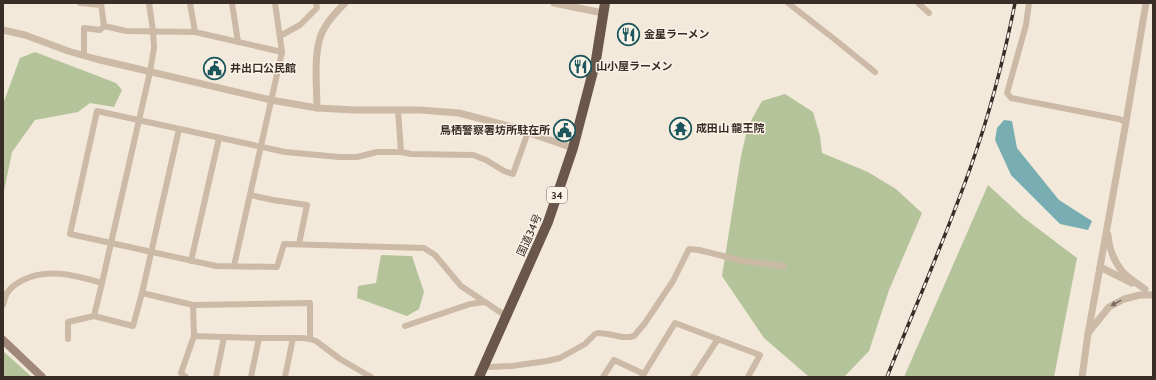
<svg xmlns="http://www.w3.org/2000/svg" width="1156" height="380" viewBox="0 0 1156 380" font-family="Cabin,'Noto Sans JP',sans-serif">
<rect width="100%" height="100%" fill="#f3e9db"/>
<!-- green -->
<g fill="#b4c39a">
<path d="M 35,52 L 116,83 L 122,90 L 114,107 L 90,103 L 78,112 L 35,120 L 12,152 L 3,196 L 3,104 L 20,58 Z"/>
<path d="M 785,94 L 813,112 L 820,136 L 822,153 L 868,172 L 896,189 L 922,213 L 889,290 L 869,351 L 844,377 L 808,376 L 764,338 L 722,276 L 741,156 L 748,126 L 762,101 Z"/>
<path d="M 988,185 L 1024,218 L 1077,258 L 1054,377 L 904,377 Z"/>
<path d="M 381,255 L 412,256 L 424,292 L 419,309 L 407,316 L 357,298 L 358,286 L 376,283 Z"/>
<path d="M 3,351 L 32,377 L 3,377 Z"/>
</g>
<!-- water -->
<path fill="#78aeb2" d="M 1004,120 L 1012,121 L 1017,148 L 1059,200 L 1092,221 L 1088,230 L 1060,224 L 1011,175 L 995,140 L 997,128 Z"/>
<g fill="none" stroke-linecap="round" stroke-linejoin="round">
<!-- minor -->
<g stroke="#ccb9a6" stroke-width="6">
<path d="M 80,3 L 101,5"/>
<path d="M 149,3 L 153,31 L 154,48 L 150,72 L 111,243 L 216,266 L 277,267 L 284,244 L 424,248 L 435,255 L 461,286 L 506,316"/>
<path d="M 190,3 L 195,32"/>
<path d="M 232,3 L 238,42"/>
<path d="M 788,3 L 833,38 L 875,72"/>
<path d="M 918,3 L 929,13"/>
<path d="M 1029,3 L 1026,25 L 1007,93 L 1011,98 L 1119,119 L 1126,122"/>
<path d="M 104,26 L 126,31 L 195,32 L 282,52"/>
<path d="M 280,36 L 300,25 L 317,8 L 316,3"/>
<path d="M 84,55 L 84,28 L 100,30 L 104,26 L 101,3"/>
<path d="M 398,110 L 401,152"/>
<path d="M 179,129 L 142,293 L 193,305 L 194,336 L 181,373 L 186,377"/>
<path d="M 250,195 L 273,200 L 307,205 L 299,244"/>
<path d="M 191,261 L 219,138"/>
<path d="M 234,266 L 282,52 L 275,3"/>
<path d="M 102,283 L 94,316 L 133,326 L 142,293"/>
<path d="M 3,305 C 4,302 5,297 7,293 C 11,287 17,283 23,280 C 48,267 77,276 102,283 L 111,243 L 70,234 L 97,111 L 285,152 L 339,157 L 357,157 L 377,152 L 401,152 L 411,154 L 473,155 L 486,160 L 504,171 L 513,174 L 528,132"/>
<path d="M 193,305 L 310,303 L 310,339"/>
<path d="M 405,326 L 470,304 L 485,302"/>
<path d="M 194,336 L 259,338 L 302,338 L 310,339 L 316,341 L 340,359 L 371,377"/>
<path d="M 68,339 L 68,322 L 94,316"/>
<path d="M 484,365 L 490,367 L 512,366 L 547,361 L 560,358 L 585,344 L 595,334 L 598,333 L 608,334 L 622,337 L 629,337 L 634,336 L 645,323 L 673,281 L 689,249 L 699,250 L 743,261 L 784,266"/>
<path d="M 216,377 L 224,337"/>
<path d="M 251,377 L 259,338"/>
<path d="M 285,377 L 293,338"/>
<path d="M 603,377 L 614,360 L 644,374"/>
<path d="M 642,377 L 675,323 L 760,355 L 748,377"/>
<path d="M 693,377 L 718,339"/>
</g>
<!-- tertiary -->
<g stroke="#ccb9a6" stroke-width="7">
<path d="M 554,3 L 603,13"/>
<path d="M 3,30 L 25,35 L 68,51 L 96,59 L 271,100 L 317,108 L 354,110 L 420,110 L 459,113 L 512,127 L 573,148"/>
<path d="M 317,108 C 317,85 312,46 325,27 C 330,18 338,10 345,3"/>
<path d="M 1108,235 C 1109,247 1114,261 1122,271 C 1128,278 1138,284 1145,289"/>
<path d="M 1100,267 L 1132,283"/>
<path d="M 1088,333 L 1109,307 L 1124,299 L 1140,295 L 1153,295"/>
<path d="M 1082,377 L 1088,334 L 1126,122 L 1146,3"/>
</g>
<!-- secondary -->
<path stroke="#a08777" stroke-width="8" d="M 3,340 L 42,377"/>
<!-- trunk -->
<path stroke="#6a564a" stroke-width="10" d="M 479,377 L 548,222 L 573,148 L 596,60 L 605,3"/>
<defs>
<path id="rail" d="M 887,377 C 915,307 946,237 971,166 C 990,113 1004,58 1015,3"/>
</defs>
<!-- rail casing -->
<use href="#rail" stroke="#382d27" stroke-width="3.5"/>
<!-- rail -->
<use href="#rail" stroke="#fbf3e8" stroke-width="2" stroke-dasharray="6" stroke-linecap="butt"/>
</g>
<!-- one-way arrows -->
<defs><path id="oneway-solid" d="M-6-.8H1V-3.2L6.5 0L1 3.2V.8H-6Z"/></defs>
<use fill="#7b6c60" href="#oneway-solid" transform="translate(1116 303) rotate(151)"/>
<!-- icons -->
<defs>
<symbol id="restaurant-ring" viewBox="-11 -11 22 22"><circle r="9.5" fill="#fbf3e8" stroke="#1a565c" stroke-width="1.5"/><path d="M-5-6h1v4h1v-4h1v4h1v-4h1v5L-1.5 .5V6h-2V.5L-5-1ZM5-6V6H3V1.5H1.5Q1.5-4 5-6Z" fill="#1a565c"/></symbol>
<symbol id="civic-ring" viewBox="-11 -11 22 22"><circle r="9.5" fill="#fbf3e8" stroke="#1a565c" stroke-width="1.5"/><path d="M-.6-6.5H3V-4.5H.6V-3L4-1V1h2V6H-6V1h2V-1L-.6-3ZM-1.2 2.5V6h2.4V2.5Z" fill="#1a565c"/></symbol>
<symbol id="temple-ring" viewBox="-11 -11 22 22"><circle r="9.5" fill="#fbf3e8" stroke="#1a565c" stroke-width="1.5"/><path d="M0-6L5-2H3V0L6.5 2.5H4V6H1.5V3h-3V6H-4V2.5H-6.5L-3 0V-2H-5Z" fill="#1a565c"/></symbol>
</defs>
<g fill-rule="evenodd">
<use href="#restaurant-ring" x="616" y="22" width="25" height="25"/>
<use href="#restaurant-ring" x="568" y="54" width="25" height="25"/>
<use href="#civic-ring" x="202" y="56" width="25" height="25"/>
<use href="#temple-ring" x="668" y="116" width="25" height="25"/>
<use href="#civic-ring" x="552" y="118" width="25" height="25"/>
</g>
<g text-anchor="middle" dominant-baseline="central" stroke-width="3" stroke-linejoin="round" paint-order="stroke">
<!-- shield labels -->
<rect fill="#fbf3e8" stroke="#726861" stroke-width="1" x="547" y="187" width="20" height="16" rx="3"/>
<g font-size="10" font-weight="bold" fill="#382d27">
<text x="557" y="195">34</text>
</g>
<!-- poi labels -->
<g font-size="11" font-weight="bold" fill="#382d27" stroke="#fbf3e8" text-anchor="start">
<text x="644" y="34">金星ラーメン</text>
<text x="596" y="66">山小屋ラーメン</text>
<text x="230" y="68">井出口公民館</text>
<text x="696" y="128">成田山 龍王院</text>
<text x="550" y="130" text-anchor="end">鳥栖警察署坊所駐在所</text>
</g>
<!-- street labels -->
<g font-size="11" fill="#382d27" stroke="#fbf3e8">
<text transform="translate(529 235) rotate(-66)">国道34号</text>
</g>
</g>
<!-- border -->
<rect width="1156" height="380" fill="none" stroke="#382d27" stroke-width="8"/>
</svg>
